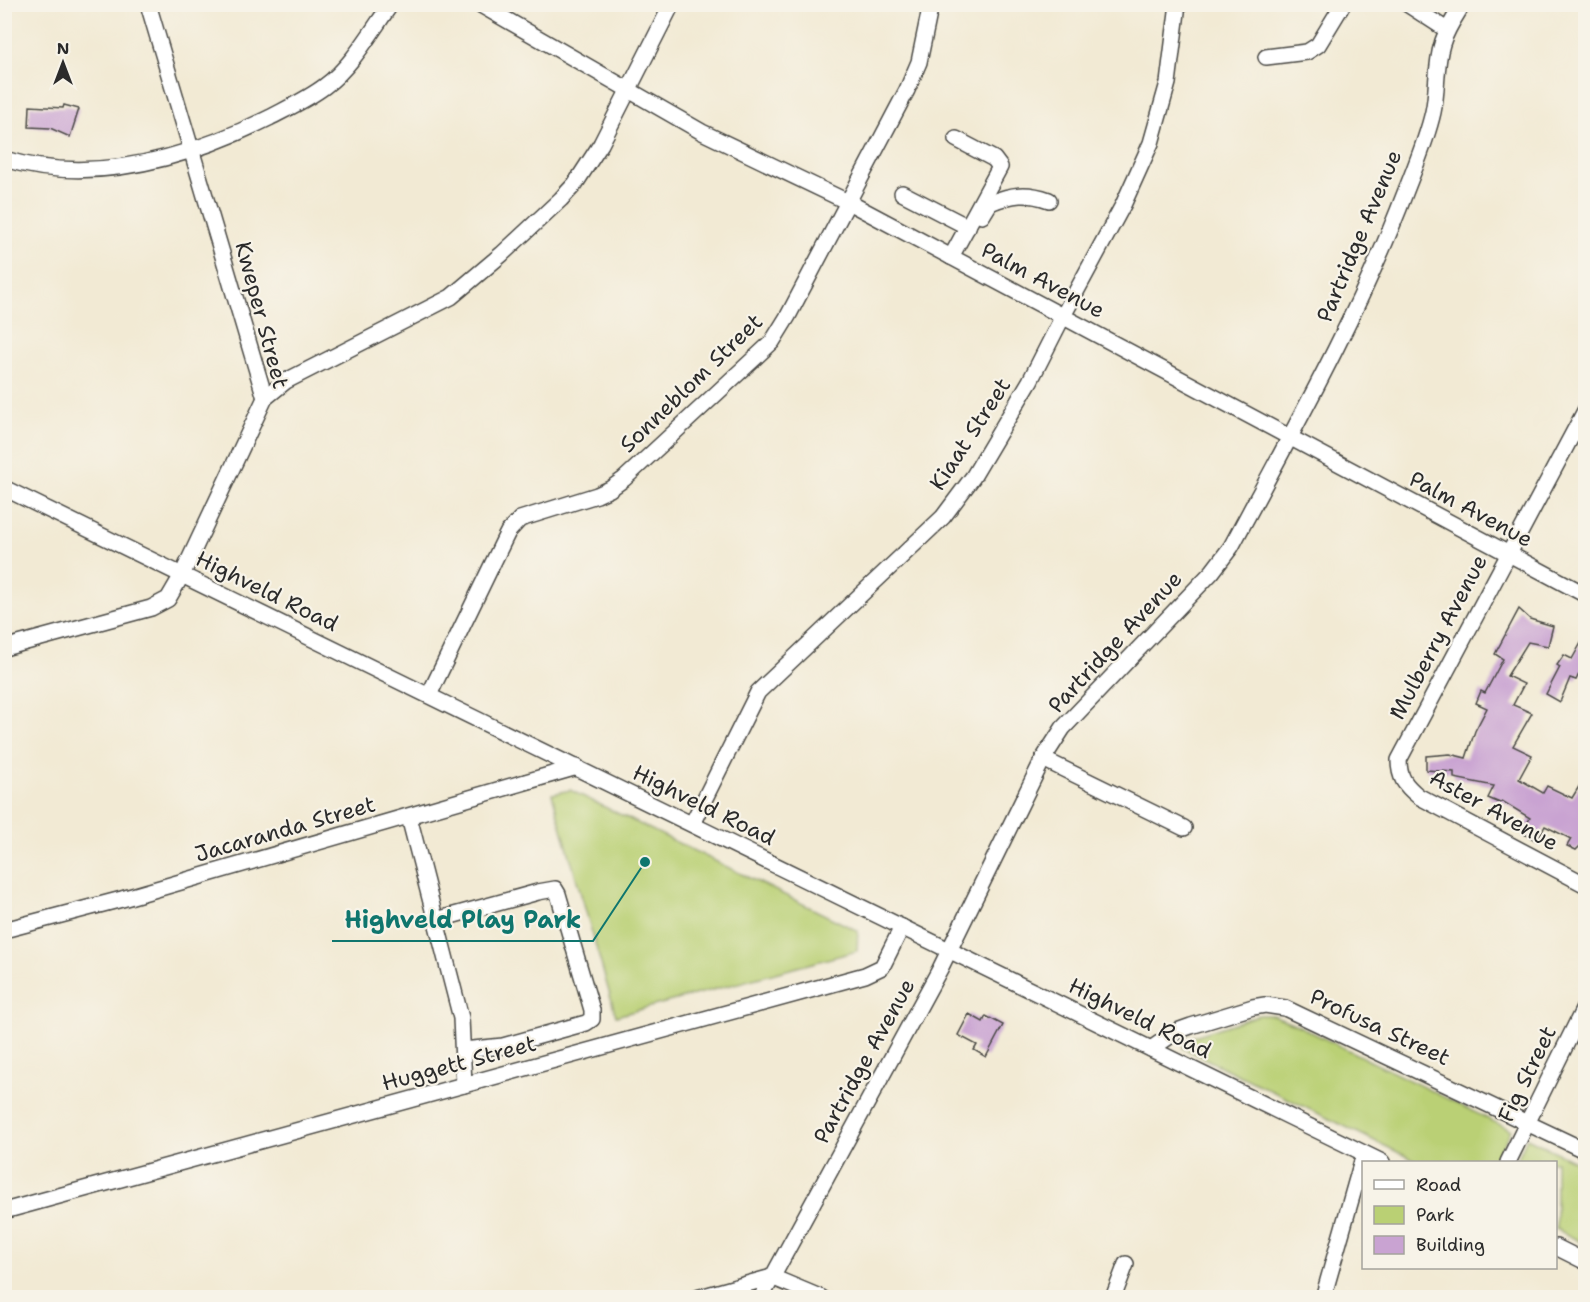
<svg xmlns="http://www.w3.org/2000/svg" width="1590" height="1302" viewBox="0 0 1590 1302" font-family="'Shantell Sans',sans-serif">
<rect width="100%" height="100%" fill="#f7f3e8"/>
<filter id="ink" filterUnits="userSpaceOnUse"><feTurbulence type="fractalNoise" baseFrequency=".0167" numOctaves="2"/><feDisplacementMap in="SourceGraphic" scale="12" xChannelSelector="R" yChannelSelector="G"/><feConvolveMatrix kernelMatrix="1 2 1 2 8 2 1 2 1" color-interpolation-filters="sRGB"/></filter>
<filter id="wash" filterUnits="userSpaceOnUse"><feTurbulence type="fractalNoise" baseFrequency=".008" numOctaves="4" result="noise"/><feDisplacementMap in="SourceGraphic" scale="24" xChannelSelector="R" yChannelSelector="G"/><feGaussianBlur stdDeviation="1.35" result="paint"/><feColorMatrix in="noise" values="0 0 0 0 0 0 0 0 0 0 0 0 0 0 0 0 0 1.4 0 .05"/><feComposite in="paint" operator="in"/></filter>
<g filter="url(#wash)">
<rect width="100%" height="100%" fill="#f2ead4"/>
<!-- green -->
<g fill="#bad074" stroke="#727e50" stroke-width="1.5">
<path d="M 570,790 L 858,931 L 857,951 L 616,1016 L 552,794 Z"/>
<path d="M 1259,1015 L 1273,1015 L 1297,1025 L 1511,1130 L 1494,1162 L 1418,1162 L 1183,1048 L 1185,1039 Z"/>
<path d="M 1527,1138 L 1585,1166 L 1585,1244 L 1556,1229 L 1556,1162 L 1516,1162 Z"/>
</g>
<g id="blocks">
<!-- building -->
<g fill="#c9a3d2">
<path d="M 64,105 L 79,109 L 70,137 L 50,128 L 29,127 L 30,106 L 63,108 Z"/>
<path d="M 1519,609 L 1530,619 L 1553,626 L 1548,646 L 1528,642 L 1507,676 L 1524,684 L 1513,705 L 1532,713 L 1513,746 L 1532,755 L 1519,779 L 1543,793 L 1547,786 L 1572,798 L 1586,775 L 1586,848 L 1580,846 L 1576,850 L 1567,846 L 1571,839 L 1545,826 L 1537,841 L 1522,833 L 1530,818 L 1502,801 L 1500,803 L 1488,798 L 1494,786 L 1454,778 L 1454,772 L 1426,770 L 1426,756 L 1450,754 L 1466,758 L 1475,731 L 1487,708 L 1476,703 L 1481,691 L 1485,693 L 1503,659 L 1495,654 Z"/>
<path d="M 1586,634 L 1586,675 L 1580,672 L 1576,680 L 1570,678 L 1560,702 L 1546,694 L 1560,667 L 1557,665 L 1564,655 L 1572,659 Z"/>
<path d="M 969,1014 L 983,1022 L 986,1016 L 1003,1025 L 986,1057 L 974,1050 L 977,1045 L 958,1035 Z"/>
</g>
</g>
</g>
<g filter="url(#ink)">
<use href="#blocks" fill-opacity="0" stroke="#494844" stroke-width="1.5"/>
<g fill="none" stroke-linecap="round" stroke-linejoin="round">
<defs>
<g id="minor">
<path d="M 148,4 L 265,398"/>
<path d="M 479,4 L 702,132 L 848,202 L 1586,595"/>
<path d="M 1407,4 L 1447,30"/>
<path d="M 1266,57 L 1307,52 L 1318,45 L 1343,4"/>
<path d="M 4,159 C 93,186 190,157 269,118 C 288,108 308,99 325,86 C 352,66 371,32 391,4"/>
<path d="M 902,193 L 968,227"/>
<path d="M 982,216 L 990,203 C 1012,194 1027,192 1049,200"/>
<path d="M 951,257 L 1000,167 L 994,159 L 956,139"/>
<path d="M 1586,409 L 1399,760 C 1399,778 1405,785 1418,796 L 1586,885"/>
<path d="M 4,488 L 1382,1162"/>
<path d="M 4,648 L 151,608 L 168,599 L 182,575 L 265,398 L 286,381 L 451,297 L 502,254 L 561,199 L 575,184 L 601,144 L 672,4"/>
<path d="M 429,695 L 504,540 L 508,532 L 520,519 L 597,495 L 610,489 L 624,479 L 772,342 L 788,316 L 907,90 L 919,62 L 931,4"/>
<path d="M 1043,759 L 1184,828"/>
<path d="M 409,817 L 461,1018 L 464,1085"/>
<path d="M 692,824 L 758,692 L 943,517 L 973,477 L 1030,381 L 1063,316 L 1123,205 L 1151,143 L 1168,83 L 1178,4"/>
<path d="M 436,920 L 538,892 L 555,889 L 558,894 L 592,1010 L 592,1019 L 586,1023 L 503,1046 L 463,1050"/>
<path d="M 4,930 L 122,899 L 577,767"/>
<path d="M 1151,1049 L 1177,1031 L 1191,1026 L 1253,1007 L 1265,1005 L 1285,1008 L 1586,1151"/>
<path d="M 1508,1162 L 1586,1004"/>
<path d="M 4,1211 L 865,975 L 882,967 L 902,927"/>
<path d="M 1556,1247 L 1586,1262"/>
<path d="M 697,1298 L 772,1277 L 822,1298"/>
<path d="M 761,1298 L 940,969 L 1043,759 L 1063,728 L 1212,572 L 1231,547 C 1293,431 1358,316 1405,193 C 1415,167 1427,139 1433,112 C 1438,90 1435,66 1442,44 C 1446,30 1455,17 1463,4"/>
<path d="M 1113,1298 L 1126,1264"/>
<path d="M 1323,1298 L 1364,1154"/>
</g>
</defs>
<!-- minor casing -->
<use href="#minor" stroke="#494844" stroke-width="18"/>
<!-- minor -->
<use href="#minor" stroke="#fff" stroke-width="15"/>
</g>
</g>
<g text-anchor="middle" dominant-baseline="central" stroke-width="4.5" stroke-linejoin="round" paint-order="stroke">
<!-- street labels -->
<g font-size="22" fill="#2b2b2b" stroke="#f7f3e8">
<text transform="translate(1359 236) rotate(-67)">Partridge Avenue</text>
<text transform="translate(1043 280) rotate(28)">Palm Avenue</text>
<text transform="translate(262 315) rotate(75)">Kweper Street</text>
<text transform="translate(691 383) rotate(-44)">Sonneblom Street</text>
<text transform="translate(970 434) rotate(-57)">Kiaat Street</text>
<text transform="translate(1471 509) rotate(28)">Palm Avenue</text>
<text transform="translate(267 591) rotate(26)">Highveld Road</text>
<text transform="translate(1438 637) rotate(-62)">Mulberry Avenue</text>
<text transform="translate(1115 642) rotate(-47)">Partridge Avenue</text>
<text transform="translate(704 805) rotate(26)">Highveld Road</text>
<text transform="translate(1494 810) rotate(29)">Aster Avenue</text>
<text transform="translate(285 829) rotate(-16)">Jacaranda Street</text>
<text transform="translate(1140 1018) rotate(26)">Highveld Road</text>
<text transform="translate(1380 1027) rotate(25)">Profusa Street</text>
<text transform="translate(864 1061) rotate(-61)">Partridge Avenue</text>
<text transform="translate(459 1063) rotate(-15)">Huggett Street</text>
<text transform="translate(1527 1074) rotate(-64)">Fig Street</text>
</g>
</g>
<!-- callouts -->
<path fill="none" stroke="#0f766e" stroke-width="2" d="M645 862L593 941H332"/>
<circle fill="#0f766e" stroke="#f7f3e8" stroke-width="2" cx="645" cy="862" r="6"/>
<g font-size="24" text-anchor="middle" font-weight="bold" fill="#0f766e" stroke="#f7f3e8" stroke-width="4.5" stroke-linejoin="round" paint-order="stroke">
<text x="463" y="928">Highveld Play Park</text>
</g>
<!-- margin -->
<rect width="1590" height="1302" fill="none" stroke="#f7f3e8" stroke-width="24"/>
<!-- legend -->
<rect x="1362" y="1161" width="195" height="108" fill="#f7f3e8" stroke="#a5a39c" stroke-width="1.5"/>
<rect x="1374" y="1180" width="30" height="9" fill="#ffffff" stroke="#a5a39c" stroke-width="1.5"/>
<text x="1416" y="1191" font-size="18" fill="#2b2b2b">Road</text>
<rect x="1374" y="1206" width="30" height="18" fill="#bad074" stroke="#a5a39c" stroke-width="1.5"/>
<text x="1416" y="1221" font-size="18" fill="#2b2b2b">Park</text>
<rect x="1374" y="1236" width="30" height="18" fill="#c9a3d2" stroke="#a5a39c" stroke-width="1.5"/>
<text x="1416" y="1251" font-size="18" fill="#2b2b2b">Building</text>
<!-- north arrow -->
<g transform="translate(63 63)" stroke="#f7f3e8" stroke-width="4.5" paint-order="stroke">
<path d="M0-4.5L10 22L0 15L-10 22Z" fill="#2b2b2b"/>
<text y="-9" font-size="16" font-weight="bold" text-anchor="middle" fill="#2b2b2b">N</text>
</g>
</svg>
